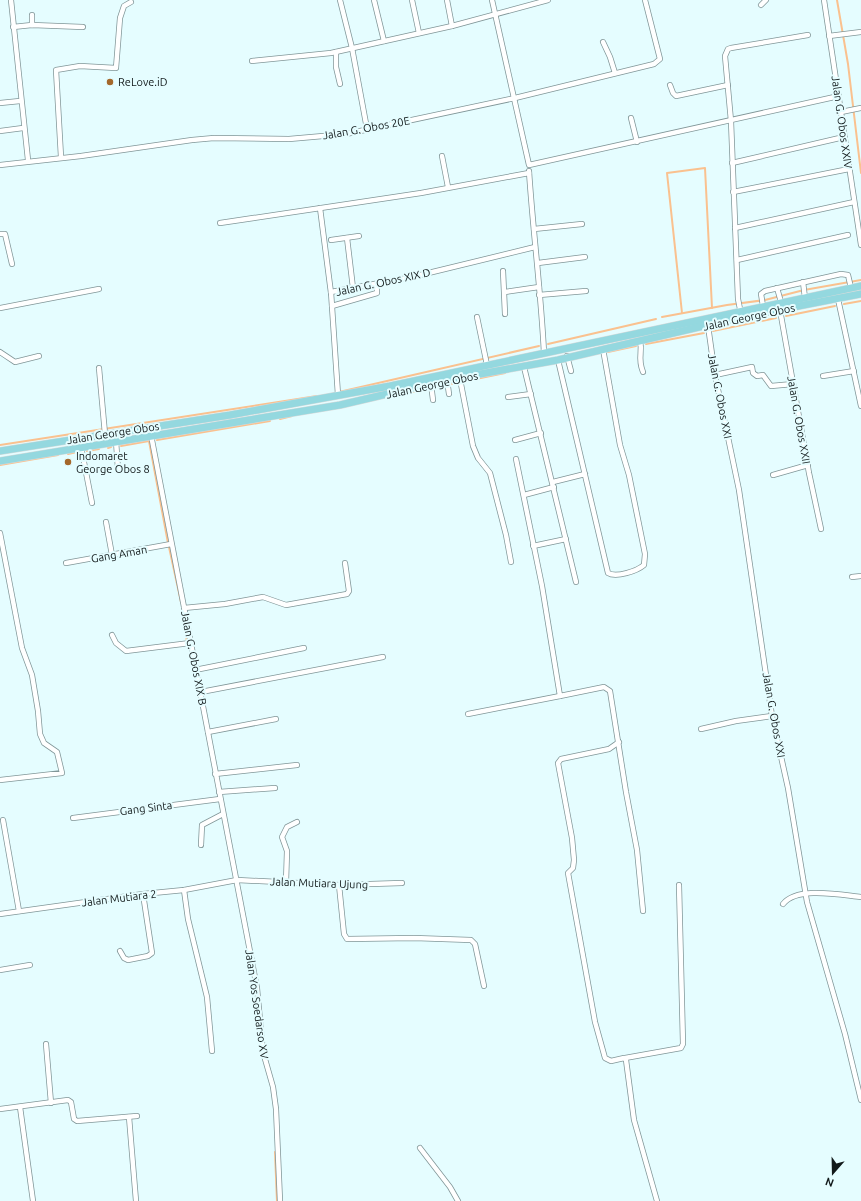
<svg xmlns="http://www.w3.org/2000/svg" width="861" height="1201" viewBox="0 0 861 1201" font-family="Ubuntu,sans-serif">
<rect width="100%" height="100%" fill="#e5fdff"/>
<g fill="none" stroke-linecap="round" stroke-linejoin="round">
<!-- stream -->
<g stroke="#fac18f" stroke-width="2">
<path d="M 837,0 L 848,64 L 861,173"/>
<path d="M 844,304 L 861,301"/>
<path d="M 682,313 L 667,173 L 705,168 L 712,308"/>
<path d="M 786,316 L 835,306"/>
<path d="M 662,317 L 727,305 L 765,300 L 804,290 L 861,280"/>
<path d="M 713,331 L 776,318"/>
<path d="M 548,344 L 656,319"/>
<path d="M 646,344 L 704,333"/>
<path d="M 608,352 L 636,346"/>
<path d="M 466,381 L 505,373"/>
<path d="M 452,384 L 456,383"/>
<path d="M 436,387 L 443,386"/>
<path d="M 339,392 L 539,346"/>
<path d="M 402,394 L 427,389"/>
<path d="M 280,419 L 292,416"/>
<path d="M 157,440 L 270,421"/>
<path d="M 0,445 L 317,396"/>
<path d="M 121,446 L 149,441 L 168,543"/>
<path d="M 108,448 L 111,447"/>
<path d="M 87,451 L 99,449"/>
<path d="M 68,454 L 77,452"/>
<path d="M 0,465 L 58,455"/>
<path d="M 169,547 L 181,602"/>
<path d="M 183,612 L 187,643"/>
<path d="M 275,1152 L 277,1201"/>
</g>
<defs>
<g id="street">
<path d="M 11,0 L 28,160"/>
<path d="M 340,0 L 352,48 L 367,129"/>
<path d="M 374,0 L 384,41"/>
<path d="M 412,0 L 419,33"/>
<path d="M 447,0 L 452,26"/>
<path d="M 492,0 L 529,165 L 839,96"/>
<path d="M 824,0 L 861,245"/>
<path d="M 761,5 L 766,0"/>
<path d="M 32,25 L 32,15"/>
<path d="M 13,27 L 32,25 L 83,27"/>
<path d="M 829,36 L 861,32"/>
<path d="M 603,42 L 610,57 L 615,73"/>
<path d="M 336,52 L 336,67 L 340,84"/>
<path d="M 252,61 L 331,53 L 452,26 L 548,0"/>
<path d="M 670,85 L 673,93 L 676,96 L 728,85"/>
<path d="M 0,103 L 20,101"/>
<path d="M 841,112 L 861,108"/>
<path d="M 631,118 L 637,142"/>
<path d="M 0,131 L 23,128"/>
<path d="M 442,156 L 448,187"/>
<path d="M 61,157 L 56,70 L 80,66 L 116,68 L 120,18 L 124,6 L 131,2"/>
<path d="M 732,163 L 844,137"/>
<path d="M 0,165 L 81,156 L 192,140 L 214,138 L 289,139 L 346,134 L 515,98 L 654,64 L 660,59 L 645,0"/>
<path d="M 529,171 C 533,232 541,292 544,353"/>
<path d="M 733,192 L 849,169"/>
<path d="M 320,208 L 331,293"/>
<path d="M 220,223 L 421,193 L 529,173"/>
<path d="M 735,228 L 854,202"/>
<path d="M 534,229 L 582,224"/>
<path d="M 0,234 L 5,234 L 12,264"/>
<path d="M 347,238 L 353,288"/>
<path d="M 331,240 L 359,236"/>
<path d="M 737,260 L 848,235"/>
<path d="M 538,263 L 585,257"/>
<path d="M 503,271 L 505,314"/>
<path d="M 803,282 L 805,298"/>
<path d="M 777,288 L 781,302"/>
<path d="M 505,292 L 539,287"/>
<path d="M 539,295 L 586,291"/>
<path d="M 838,299 L 861,406"/>
<path d="M 332,306 L 377,293 L 377,284"/>
<path d="M 763,306 L 761,294 L 765,291 L 841,274 L 848,275 L 851,288"/>
<path d="M 0,308 L 99,289"/>
<path d="M 780,310 L 809,473 L 821,529"/>
<path d="M 741,314 L 738,299 L 731,121 L 725,56 L 728,49 L 731,48 L 808,35"/>
<path d="M 477,317 L 487,365"/>
<path d="M 708,326 L 715,375 L 739,490 L 772,716 L 788,788 L 807,902 L 845,1034 L 861,1100"/>
<path d="M 640,341 C 643,353 637,357 643,372"/>
<path d="M 0,352 L 15,362 L 39,356"/>
<path d="M 567,356 L 571,371"/>
<path d="M 558,360 L 608,573 C 616,578 637,571 644,565 L 645,554 L 629,475 L 620,445 L 603,349"/>
<path d="M 524,367 L 576,582"/>
<path d="M 99,368 L 105,434"/>
<path d="M 715,375 L 752,367 L 753,373 L 757,376 L 763,375 L 771,386 L 793,384"/>
<path d="M 823,376 L 854,371"/>
<path d="M 460,379 L 473,446 L 478,458 L 490,473 L 506,535 L 511,562"/>
<path d="M 447,380 L 449,394"/>
<path d="M 431,384 L 433,400"/>
<path d="M 338,395 L 331,292 L 412,277 L 535,247"/>
<path d="M 508,397 L 531,394"/>
<path d="M 151,435 L 257,988 L 263,1052 L 273,1087 L 276,1109 L 280,1201"/>
<path d="M 515,440 L 541,433"/>
<path d="M 116,441 L 118,469"/>
<path d="M 81,447 L 92,503"/>
<path d="M 516,459 L 542,586 L 560,696 L 604,687 L 610,691 L 626,792 L 637,850 L 643,911"/>
<path d="M 773,475 L 808,465"/>
<path d="M 553,482 L 585,474"/>
<path d="M 524,495 L 554,487"/>
<path d="M 106,522 L 112,555"/>
<path d="M 0,533 L 22,648 L 32,675 L 38,711 L 40,734 L 44,743 L 57,752 L 62,773 L 0,780"/>
<path d="M 533,546 L 566,539"/>
<path d="M 66,563 L 171,544"/>
<path d="M 852,577 L 861,576"/>
<path d="M 184,608 L 225,604 L 263,597 L 286,605 L 347,594 L 349,591 L 345,563"/>
<path d="M 112,635 L 116,643 L 126,651 L 190,643"/>
<path d="M 195,670 L 304,648"/>
<path d="M 201,692 L 383,657"/>
<path d="M 468,714 L 560,696"/>
<path d="M 701,729 L 736,721 L 772,716"/>
<path d="M 208,732 L 276,719"/>
<path d="M 619,742 L 609,749 L 561,759 L 558,763 L 572,838 L 574,860 L 573,868 L 568,873 L 595,1022 L 605,1058 L 611,1061 L 624,1058 L 626,1060 L 634,1120 L 657,1201"/>
<path d="M 215,774 L 297,765"/>
<path d="M 219,792 L 275,788"/>
<path d="M 73,818 L 220,799"/>
<path d="M 3,820 L 19,911"/>
<path d="M 201,845 L 202,825 L 223,814"/>
<path d="M 286,882 L 287,851 L 282,837 L 287,827 L 297,822"/>
<path d="M 339,885 L 344,934 L 347,939 L 414,938 L 471,940 L 475,944 L 484,986"/>
<path d="M 184,890 L 188,919 L 207,997 L 212,1051"/>
<path d="M 783,904 C 797,886 841,895 861,897"/>
<path d="M 0,914 L 143,894 L 184,890 L 237,880 L 339,885 L 402,883"/>
<path d="M 120,951 L 124,958 L 128,960 L 148,956 L 152,953 L 143,894"/>
<path d="M 0,970 L 30,965"/>
<path d="M 46,1044 L 51,1103"/>
<path d="M 625,1058 L 681,1048 L 683,1044 L 679,885"/>
<path d="M 20,1107 L 33,1201"/>
<path d="M 0,1109 L 68,1100 L 71,1102 L 74,1119 L 77,1121 L 137,1116"/>
<path d="M 129,1117 L 136,1201"/>
<path d="M 420,1148 L 450,1187 L 458,1201"/>
</g>
<g id="primary">
<path d="M 0,451 L 230,415 L 390,386 L 861,286"/>
<path d="M 0,461 L 340,405 L 447,380 L 558,360 L 742,317 L 861,294"/>
</g>
</defs>
<!-- street casing -->
<use href="#street" stroke="#819698" stroke-width="6"/>
<!-- primary casing -->
<use href="#primary" stroke="#d9dada" stroke-width="8"/>
<!-- street -->
<use href="#street" stroke="#fff" stroke-width="4.5"/>
<!-- primary -->
<use href="#primary" stroke="#94d8df" stroke-width="7"/>
</g>
<!-- markers -->
<g fill="#a4682b" stroke="#e5fdff" stroke-width="1.5">
<circle cx="110" cy="82" r="4"/>
<circle cx="68" cy="462" r="4"/>
</g>
<g text-anchor="middle" dominant-baseline="central" stroke-width="4" stroke-linejoin="round" paint-order="stroke">
<!-- poi labels -->
<g font-size="11" fill="#11191a" stroke="#e5fdff" text-anchor="start">
<text x="118" y="82">ReLove.iD</text>
<text x="76" y="456">Indomaret<tspan x="76" dy="13">George Obos 8</tspan></text>
</g>
<!-- street labels -->
<g font-size="11" fill="#11191a" stroke="#e5fdff">
<text transform="translate(842 122) rotate(82)">Jalan G. Obos XXIV</text>
<text transform="translate(366 128) rotate(-10)">Jalan G. Obos 20E</text>
<text transform="translate(383 282) rotate(-12)">Jalan G. Obos XIX D</text>
<text transform="translate(749 317) rotate(-12)">Jalan George Obos</text>
<text transform="translate(432 385) rotate(-12)">Jalan George Obos</text>
<text transform="translate(720 396) rotate(79)">Jalan G. Obos XXI</text>
<text transform="translate(799 420) rotate(80)">Jalan G. Obos XXII</text>
<text transform="translate(113 433) rotate(-9)">Jalan George Obos</text>
<text transform="translate(119 554) rotate(-10)">Gang Aman</text>
<text transform="translate(194 658) rotate(79)">Jalan G. Obos XIX B</text>
<text transform="translate(774 715) rotate(80)">Jalan G. Obos XXI</text>
<text transform="translate(146 808) rotate(-7)">Gang Sinta</text>
<text transform="translate(319 883) rotate(2)">Jalan Mutiara Ujung</text>
<text transform="translate(119 898) rotate(-7)">Jalan Mutiara 2</text>
<text transform="translate(257 1004) rotate(82)">Jalan Yos Soedarso XV</text>
</g>
</g>
<!-- north arrow -->
<g transform="translate(833 1173) rotate(200)" stroke="#e5fdff" stroke-width="3" paint-order="stroke">
<path d="M0-3L7 15L0 10L-7 15Z" fill="#11191a"/>
<text y="-6" font-size="11" font-weight="bold" text-anchor="middle" fill="#11191a">N</text>
</g>
</svg>
